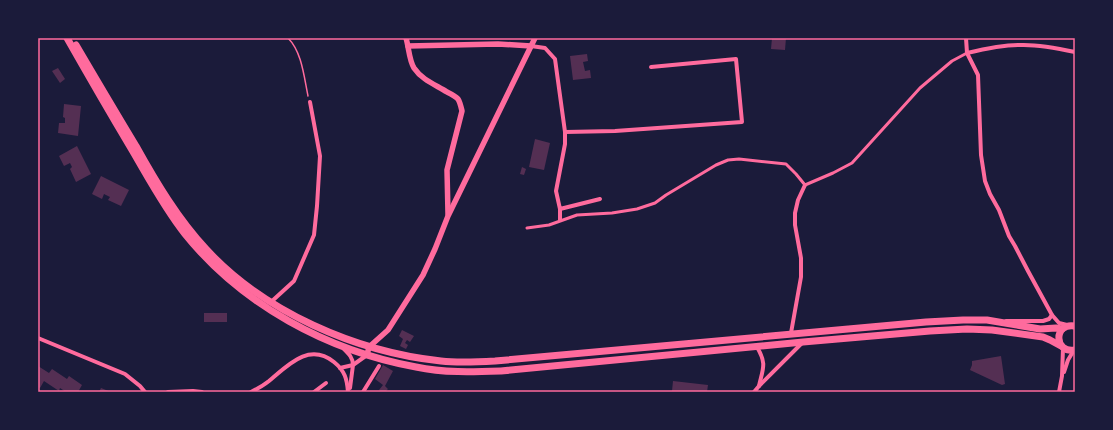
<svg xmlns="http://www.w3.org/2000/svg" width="1113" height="430" viewBox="0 0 1113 430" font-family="Roboto,sans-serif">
<rect width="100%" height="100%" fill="#1b1b3a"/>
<!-- building -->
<g fill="#542f53">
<path d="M 772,38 L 786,38 L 785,50 L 771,49 Z"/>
<path d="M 587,54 L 588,61 L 583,62 L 585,71 L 590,70 L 591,78 L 573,80 L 570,56 Z"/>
<path d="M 58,68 L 65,79 L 60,83 L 52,71 Z"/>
<path d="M 64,104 L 81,106 L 78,136 L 58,133 L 59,123 L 65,123 L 65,118 L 63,117 Z"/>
<path d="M 535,139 L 550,143 L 544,170 L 529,167 Z"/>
<path d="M 77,146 L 91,174 L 76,182 L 70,169 L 72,167 L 70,163 L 64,166 L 59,156 Z"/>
<path d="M 522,167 L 526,169 L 524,175 L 520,174 Z"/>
<path d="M 101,176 L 129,190 L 121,206 L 108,200 L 110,197 L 104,194 L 102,199 L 92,194 Z"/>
<rect x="204" y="313" width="23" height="9"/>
<path d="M 402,330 L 414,336 L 410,342 L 407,340 L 405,343 L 408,345 L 406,349 L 400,346 L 403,339 L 399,336 Z"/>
<path d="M 1001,356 L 1005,384 L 1002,385 L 970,370 L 972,365 L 972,361 Z"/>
<path d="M 383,365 L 393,371 L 385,386 L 388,389 L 385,392 L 382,392 L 379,390 L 383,385 L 375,379 Z"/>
<path d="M 38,366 L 49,373 L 52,369 L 67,379 L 69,376 L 82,385 L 78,392 L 66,392 L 60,388 L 59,391 L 44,381 L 40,388 L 38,387 Z"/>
<path d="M 673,381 L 708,385 L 707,392 L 672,391 Z"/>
<path d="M 101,388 L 111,392 L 99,392 Z"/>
</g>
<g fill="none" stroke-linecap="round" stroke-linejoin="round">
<!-- path -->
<path stroke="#ff6b9d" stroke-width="1.5" d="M 288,38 C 302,52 304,77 308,96"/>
<!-- pedestrian -->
<path stroke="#ff6b9d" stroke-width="3" d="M 527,228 L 549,225 L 577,215 L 612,213 L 637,209 L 655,203 L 666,195 L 716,165 L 728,160 L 739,159 L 786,164 L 796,174 L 805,185 L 833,173 L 852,163 L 920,88 L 952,61 L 967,53"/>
<!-- minor -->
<g stroke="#ff6b9d" stroke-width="4">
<path d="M 966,38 L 967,53 L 978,75 L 981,155 L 985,181 L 990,194 L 999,210 L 1009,236 L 1015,246 L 1028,271 L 1052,315 L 1059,323 L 1067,325"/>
<path d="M 531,46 L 545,48 L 555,59 L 565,132 L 565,144 L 556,191 L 560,209 L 600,199"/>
<path d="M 967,53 C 984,49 1002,45 1019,45 C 1038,44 1057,48 1075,52"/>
<path d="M 565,132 L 615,131 L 742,122 L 736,59 L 651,67"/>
<path d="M 560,220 L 560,209"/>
<path d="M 271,302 L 294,281 L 314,235 L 317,206 L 320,156 L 310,102"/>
<path d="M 1006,321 L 1043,321 L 1049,319 L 1052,315"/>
<path d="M 791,333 L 801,277 L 801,258 L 795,225 L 795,213 L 798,200 L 805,185"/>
<path d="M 38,338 L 125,374 L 140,386 L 145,392"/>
<path d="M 757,347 C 767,364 763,368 759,386"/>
<path d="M 340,368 L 353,365 C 353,358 349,354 344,349"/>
<path d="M 1064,372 L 1068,360 L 1074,350"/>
<path d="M 350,388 L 353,365 L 367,355"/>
<path d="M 168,392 L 193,391 L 202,392"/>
<path d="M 251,392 C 257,389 264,385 269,381 C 288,365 309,342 334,362 C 345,371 347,379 348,392"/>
<path d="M 314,392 L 326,383"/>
<path d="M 363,392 L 379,366"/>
<path d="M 754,392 L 759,386 L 803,342"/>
<path d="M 1059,392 L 1062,376 L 1063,348"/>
</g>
<!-- tertiary -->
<g stroke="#ff6b9d" stroke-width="5.5">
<path d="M 406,38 C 409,48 409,60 414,68 C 422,80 436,85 447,92 C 451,94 455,96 458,99 C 460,102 461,107 462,111 L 447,170 L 448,214"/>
<path d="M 408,46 L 498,44 L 531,46"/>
<path d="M 367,355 L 369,347 L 388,330 L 423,275 L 435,249 L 448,216 L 535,38"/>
</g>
<!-- primary -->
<g stroke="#ff6b9d" stroke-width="7">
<path d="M 67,38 C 88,75 110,113 132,150 C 149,179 165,209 185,234 C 242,305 328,351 416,367 C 444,373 472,372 501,371 L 803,342 L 930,331 L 967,329 L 992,330 L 1043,337 L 1050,340 L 1061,346"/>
<path d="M 76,45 C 96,79 116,113 136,146 C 156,182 178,219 206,249 C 264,312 356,352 441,361 C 459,363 477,362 495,361 L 926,322 L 963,320 L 987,320 L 1040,329 L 1056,328 L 1062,329"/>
<path d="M 1075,326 C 1053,322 1054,354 1075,350"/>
</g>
</g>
<!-- border -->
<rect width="1113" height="430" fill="none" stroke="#1b1b3a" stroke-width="78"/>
<rect x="39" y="39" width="1035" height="352" fill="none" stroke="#ff6b9d" stroke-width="1.5"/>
</svg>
